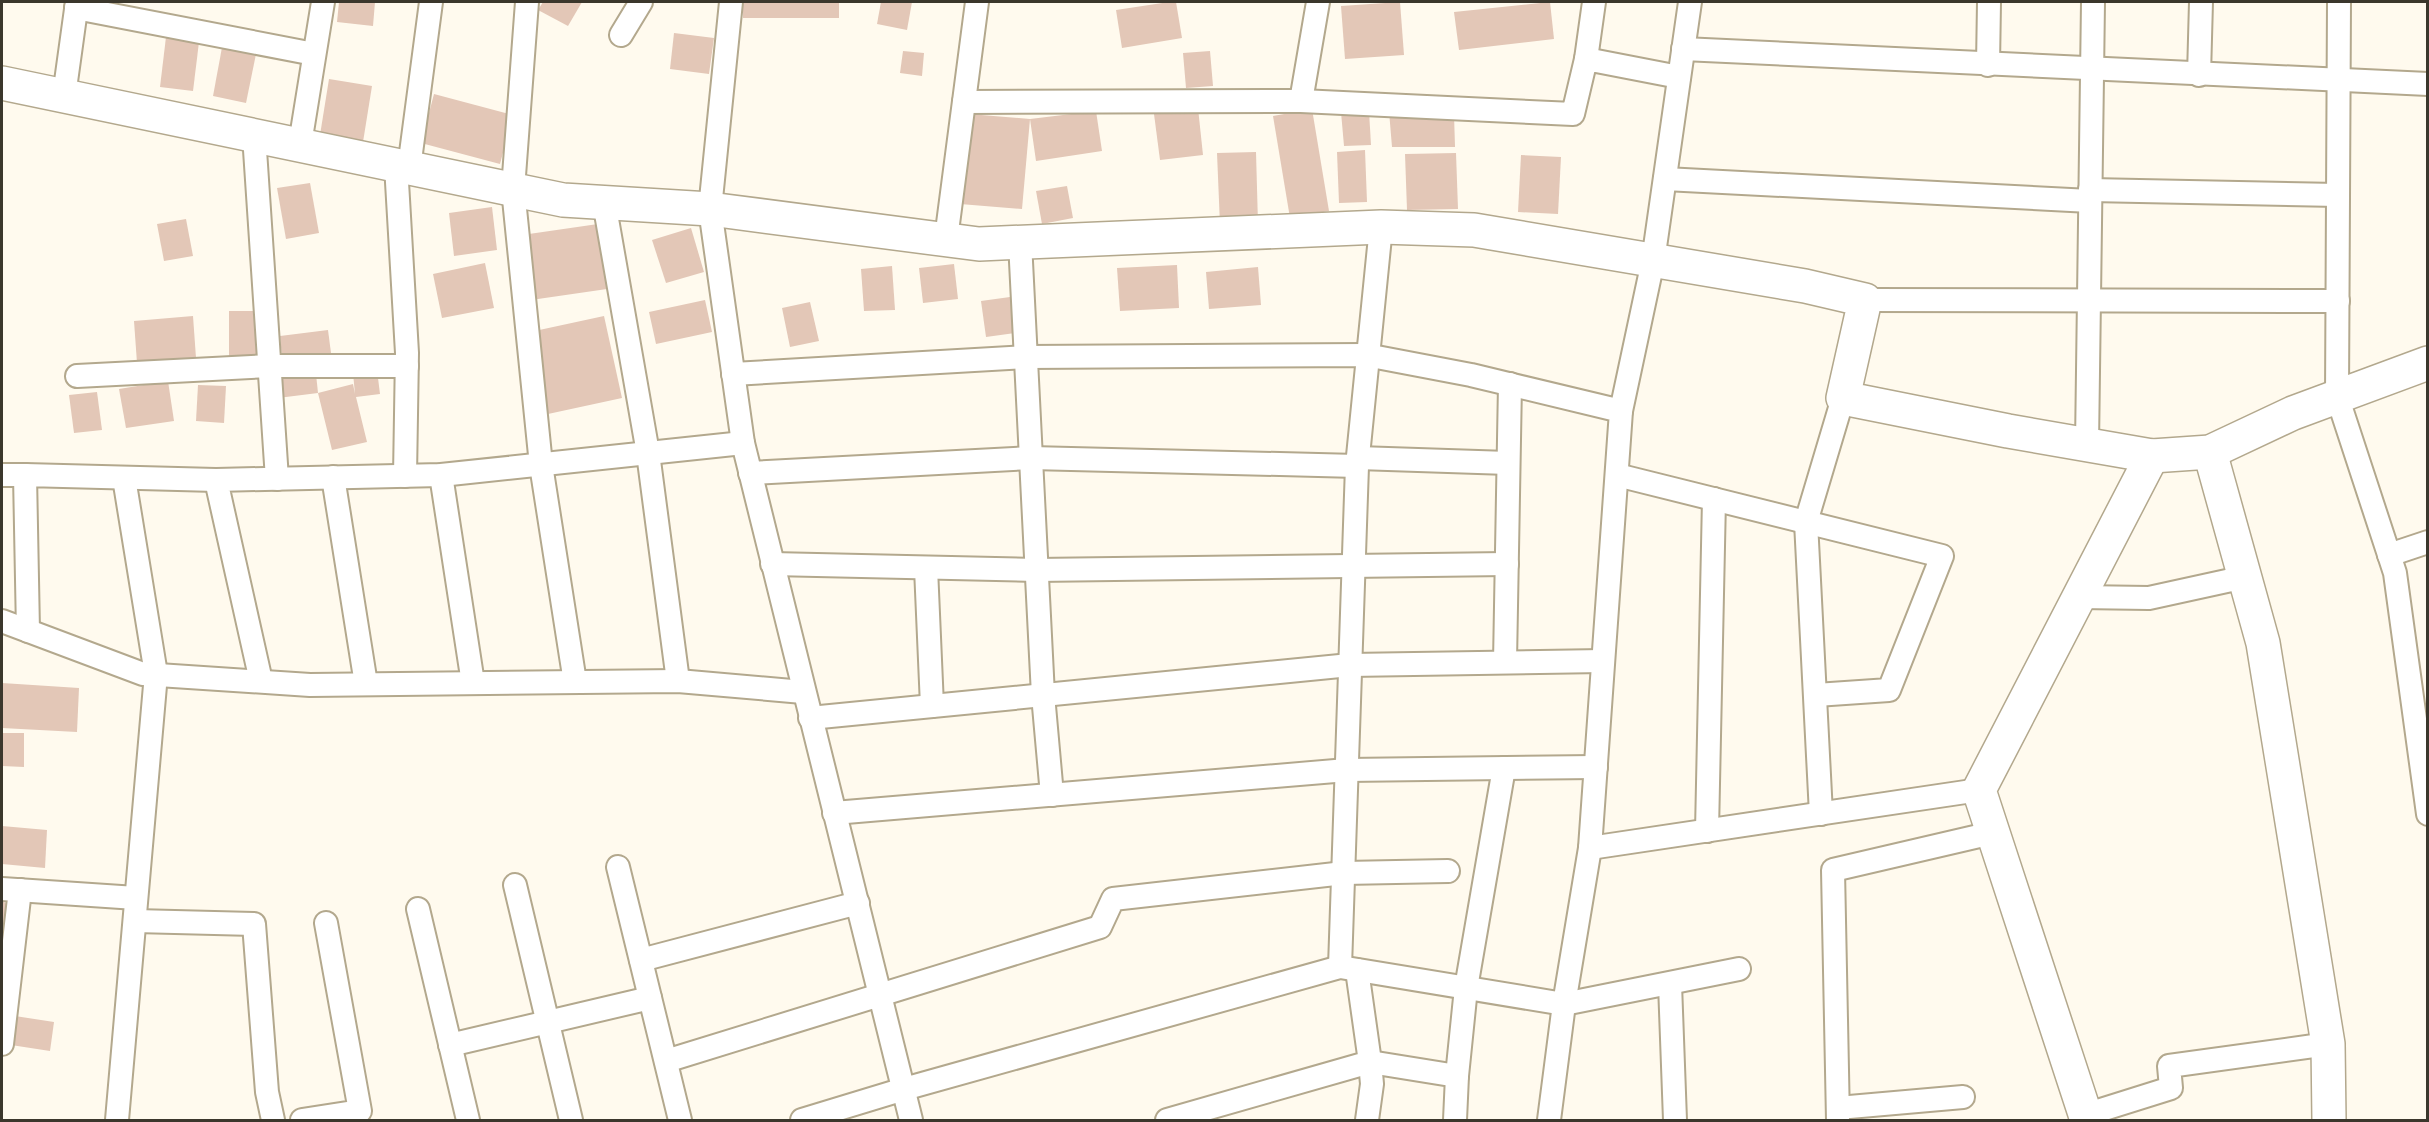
<svg xmlns="http://www.w3.org/2000/svg" width="2429" height="1122" viewBox="0 0 2429 1122" font-family="'Work Sans',sans-serif">
<rect width="100%" height="100%" fill="#fffaee"/>
<!-- building -->
<g fill="#e3c7b7">
<path d="M 339,2 L 375,2 L 373,26 L 337,22 Z"/>
<path d="M 543,2 L 582,2 L 568,26 L 538,10 Z"/>
<rect x="743" y="2" width="96" height="16"/>
<path d="M 881,2 L 912,2 L 907,30 L 877,24 Z"/>
<path d="M 1169,2 L 1176,2 L 1182,38 L 1122,48 L 1116,10 Z"/>
<path d="M 1400,2 L 1404,55 L 1345,59 L 1341,6 Z"/>
<path d="M 1550,2 L 1554,39 L 1459,50 L 1454,12 Z"/>
<path d="M 674,33 L 714,38 L 709,74 L 670,69 Z"/>
<path d="M 166,37 L 199,42 L 193,91 L 160,87 Z"/>
<path d="M 223,42 L 257,49 L 246,103 L 213,96 Z"/>
<path d="M 903,51 L 924,53 L 922,76 L 900,73 Z"/>
<path d="M 1210,51 L 1213,86 L 1186,88 L 1183,53 Z"/>
<path d="M 329,79 L 372,86 L 363,142 L 320,135 Z"/>
<path d="M 434,94 L 513,115 L 500,164 L 421,143 Z"/>
<path d="M 1198,108 L 1203,155 L 1160,160 L 1154,114 Z"/>
<path d="M 1312,109 L 1329,211 L 1290,218 L 1273,116 Z"/>
<path d="M 1096,111 L 1102,151 L 1036,161 L 1030,119 Z"/>
<path d="M 1369,111 L 1371,145 L 1344,146 L 1341,112 Z"/>
<path d="M 1389,111 L 1454,114 L 1455,147 L 1392,147 Z"/>
<path d="M 969,114 L 1030,119 L 1022,209 L 960,204 Z"/>
<path d="M 1365,150 L 1367,202 L 1339,203 L 1337,152 Z"/>
<path d="M 1256,152 L 1258,224 L 1220,225 L 1217,153 Z"/>
<path d="M 1456,153 L 1458,209 L 1407,210 L 1405,154 Z"/>
<path d="M 1521,155 L 1561,157 L 1558,214 L 1518,212 Z"/>
<path d="M 310,183 L 319,233 L 286,239 L 277,188 Z"/>
<path d="M 1067,186 L 1073,218 L 1042,224 L 1036,191 Z"/>
<path d="M 492,207 L 497,250 L 454,256 L 449,213 Z"/>
<path d="M 186,219 L 193,256 L 164,261 L 157,224 Z"/>
<path d="M 598,224 L 607,289 L 531,300 L 522,235 Z"/>
<path d="M 691,228 L 704,272 L 666,283 L 652,240 Z"/>
<path d="M 485,263 L 494,308 L 442,318 L 433,274 Z"/>
<path d="M 954,264 L 958,299 L 923,303 L 919,268 Z"/>
<path d="M 1177,265 L 1179,308 L 1120,311 L 1117,268 Z"/>
<path d="M 892,266 L 895,310 L 864,311 L 861,269 Z"/>
<path d="M 1258,267 L 1261,305 L 1209,309 L 1206,272 Z"/>
<path d="M 1010,297 L 1015,333 L 986,337 L 981,301 Z"/>
<path d="M 705,300 L 712,332 L 656,344 L 649,312 Z"/>
<path d="M 810,302 L 819,341 L 790,347 L 782,308 Z"/>
<path d="M 229,311 L 263,311 L 264,356 L 229,356 Z"/>
<path d="M 193,316 L 196,358 L 137,363 L 134,321 Z"/>
<path d="M 604,316 L 622,398 L 548,414 L 530,332 Z"/>
<path d="M 328,330 L 331,353 L 282,359 L 280,336 Z"/>
<path d="M 377,370 L 380,394 L 356,397 L 367,442 L 332,450 L 318,393 L 353,384 L 355,394 L 353,373 Z"/>
<path d="M 316,374 L 318,393 L 278,398 L 276,379 Z"/>
<path d="M 168,381 L 174,421 L 126,428 L 119,389 Z"/>
<path d="M 198,385 L 226,386 L 224,423 L 196,421 Z"/>
<path d="M 97,392 L 102,430 L 74,433 L 69,395 Z"/>
<path d="M 2,683 L 79,688 L 77,732 L 2,728 Z"/>
<path d="M 2,733 L 24,733 L 24,767 L 2,766 Z"/>
<path d="M 2,826 L 47,830 L 45,868 L 2,864 Z"/>
<path d="M 2,901 L 12,907 L 6,951 L 2,951 Z"/>
<path d="M 15,1016 L 54,1022 L 50,1051 L 11,1045 Z"/>
</g>
<g fill="none" stroke-linecap="round" stroke-linejoin="round">
<defs>
<g id="street">
<path d="M 527,2 L 513,189 L 541,465 L 575,682"/>
<path d="M 731,2 L 710,209 L 743,443 L 911,1120"/>
<path d="M 2339,2 L 2337,396 L 2395,573 L 2428,814"/>
<path d="M 76,8 L 314,54"/>
<path d="M 621,35 L 641,2"/>
<path d="M 1683,49 L 2428,84"/>
<path d="M 1586,59 L 1594,2"/>
<path d="M 1988,65 L 1989,2"/>
<path d="M 2199,75 L 2201,2"/>
<path d="M 64,96 L 77,2"/>
<path d="M 1301,101 L 1573,114 L 1586,59 L 1679,77"/>
<path d="M 964,102 L 1301,101 L 1318,2"/>
<path d="M 254,135 L 277,479"/>
<path d="M 300,144 L 323,2"/>
<path d="M 396,165 L 407,353 L 405,476"/>
<path d="M 409,168 L 431,2"/>
<path d="M 1665,179 L 2090,201"/>
<path d="M 2090,190 L 2338,195"/>
<path d="M 604,202 L 648,453 L 678,681"/>
<path d="M 946,239 L 977,2"/>
<path d="M 1020,242 L 1043,695 L 1052,795"/>
<path d="M 1865,300 L 2338,301"/>
<path d="M 733,374 L 1026,357 L 1366,355 L 1471,375 L 1621,411 L 1590,848 L 1564,1004 L 1549,1120"/>
<path d="M 77,376 L 269,366 L 407,366"/>
<path d="M 1621,411 L 1653,261 L 1690,2"/>
<path d="M 2087,445 L 2093,2"/>
<path d="M 1358,458 L 1508,463"/>
<path d="M 750,473 L 1031,458 L 1357,466"/>
<path d="M 2,475 L 25,475"/>
<path d="M 441,475 L 473,683"/>
<path d="M 1617,475 L 1942,556 L 1889,690 L 1816,695"/>
<path d="M 333,477 L 366,684"/>
<path d="M 2389,555 L 2428,542"/>
<path d="M 772,564 L 1036,570 L 1507,564"/>
<path d="M 926,568 L 932,706"/>
<path d="M 2079,597 L 2149,598 L 2245,577"/>
<path d="M 2,621 L 143,674 L 310,685 L 678,681 L 803,692"/>
<path d="M 28,631 L 25,475 L 216,480"/>
<path d="M 1505,662 L 1510,384"/>
<path d="M 261,681 L 216,480 L 441,475 L 743,443"/>
<path d="M 810,718 L 1350,665 L 1603,661"/>
<path d="M 834,813 L 1347,770 L 1596,767"/>
<path d="M 1821,814 L 1806,522 L 1843,398"/>
<path d="M 1707,831 L 1714,499"/>
<path d="M 1590,848 L 1979,790"/>
<path d="M 618,867 L 680,1120"/>
<path d="M 515,885 L 571,1120"/>
<path d="M 2,889 L 136,898"/>
<path d="M 418,909 L 468,1120"/>
<path d="M 135,921 L 254,924 L 267,1092 L 273,1120"/>
<path d="M 641,960 L 858,903"/>
<path d="M 1340,967 L 1357,466 L 1381,227"/>
<path d="M 1670,984 L 1675,1120"/>
<path d="M 2,1044 L 20,890"/>
<path d="M 450,1045 L 650,998"/>
<path d="M 666,1061 L 1100,927 L 1113,899 L 1344,873 L 1448,871"/>
<path d="M 1457,1076 L 1466,988 L 1504,768"/>
<path d="M 1838,1108 L 1963,1097"/>
<path d="M 2085,1115 L 2171,1088 L 2169,1066 L 2328,1044"/>
<path d="M 117,1120 L 156,674 L 124,478"/>
<path d="M 302,1120 L 360,1111 L 326,923"/>
<path d="M 802,1120 L 904,1089 L 1340,967 L 1564,1004 L 1739,969"/>
<path d="M 1167,1120 L 1370,1062 L 1357,970"/>
<path d="M 1367,1120 L 1372,1084 L 1370,1062 L 1457,1076 L 1455,1120"/>
<path d="M 1838,1120 L 1833,870 L 1992,833"/>
</g>
<g id="secondary">
<path d="M 2,83 L 563,200 L 710,209 L 979,244 L 1381,227 L 1474,230 L 1805,286 L 1865,300 L 1843,398 L 2008,431 L 2152,456 L 2210,452 L 2293,413 L 2428,363"/>
<path d="M 2210,452 L 2263,643 L 2328,1044 L 2329,1120"/>
<path d="M 2087,1120 L 1979,790 L 2152,456"/>
</g>
</defs>
<!-- street casing -->
<use href="#street" stroke="#b3a88d" stroke-width="26"/>
<!-- secondary casing -->
<use href="#secondary" stroke="#b3a88d" stroke-width="36"/>
<!-- street -->
<use href="#street" stroke="#fff" stroke-width="22"/>
<!-- secondary -->
<use href="#secondary" stroke="#fff" stroke-width="33"/>
</g>
<!-- border -->
<rect width="2429" height="1122" fill="none" stroke="#3b372c" stroke-width="6"/>
</svg>
